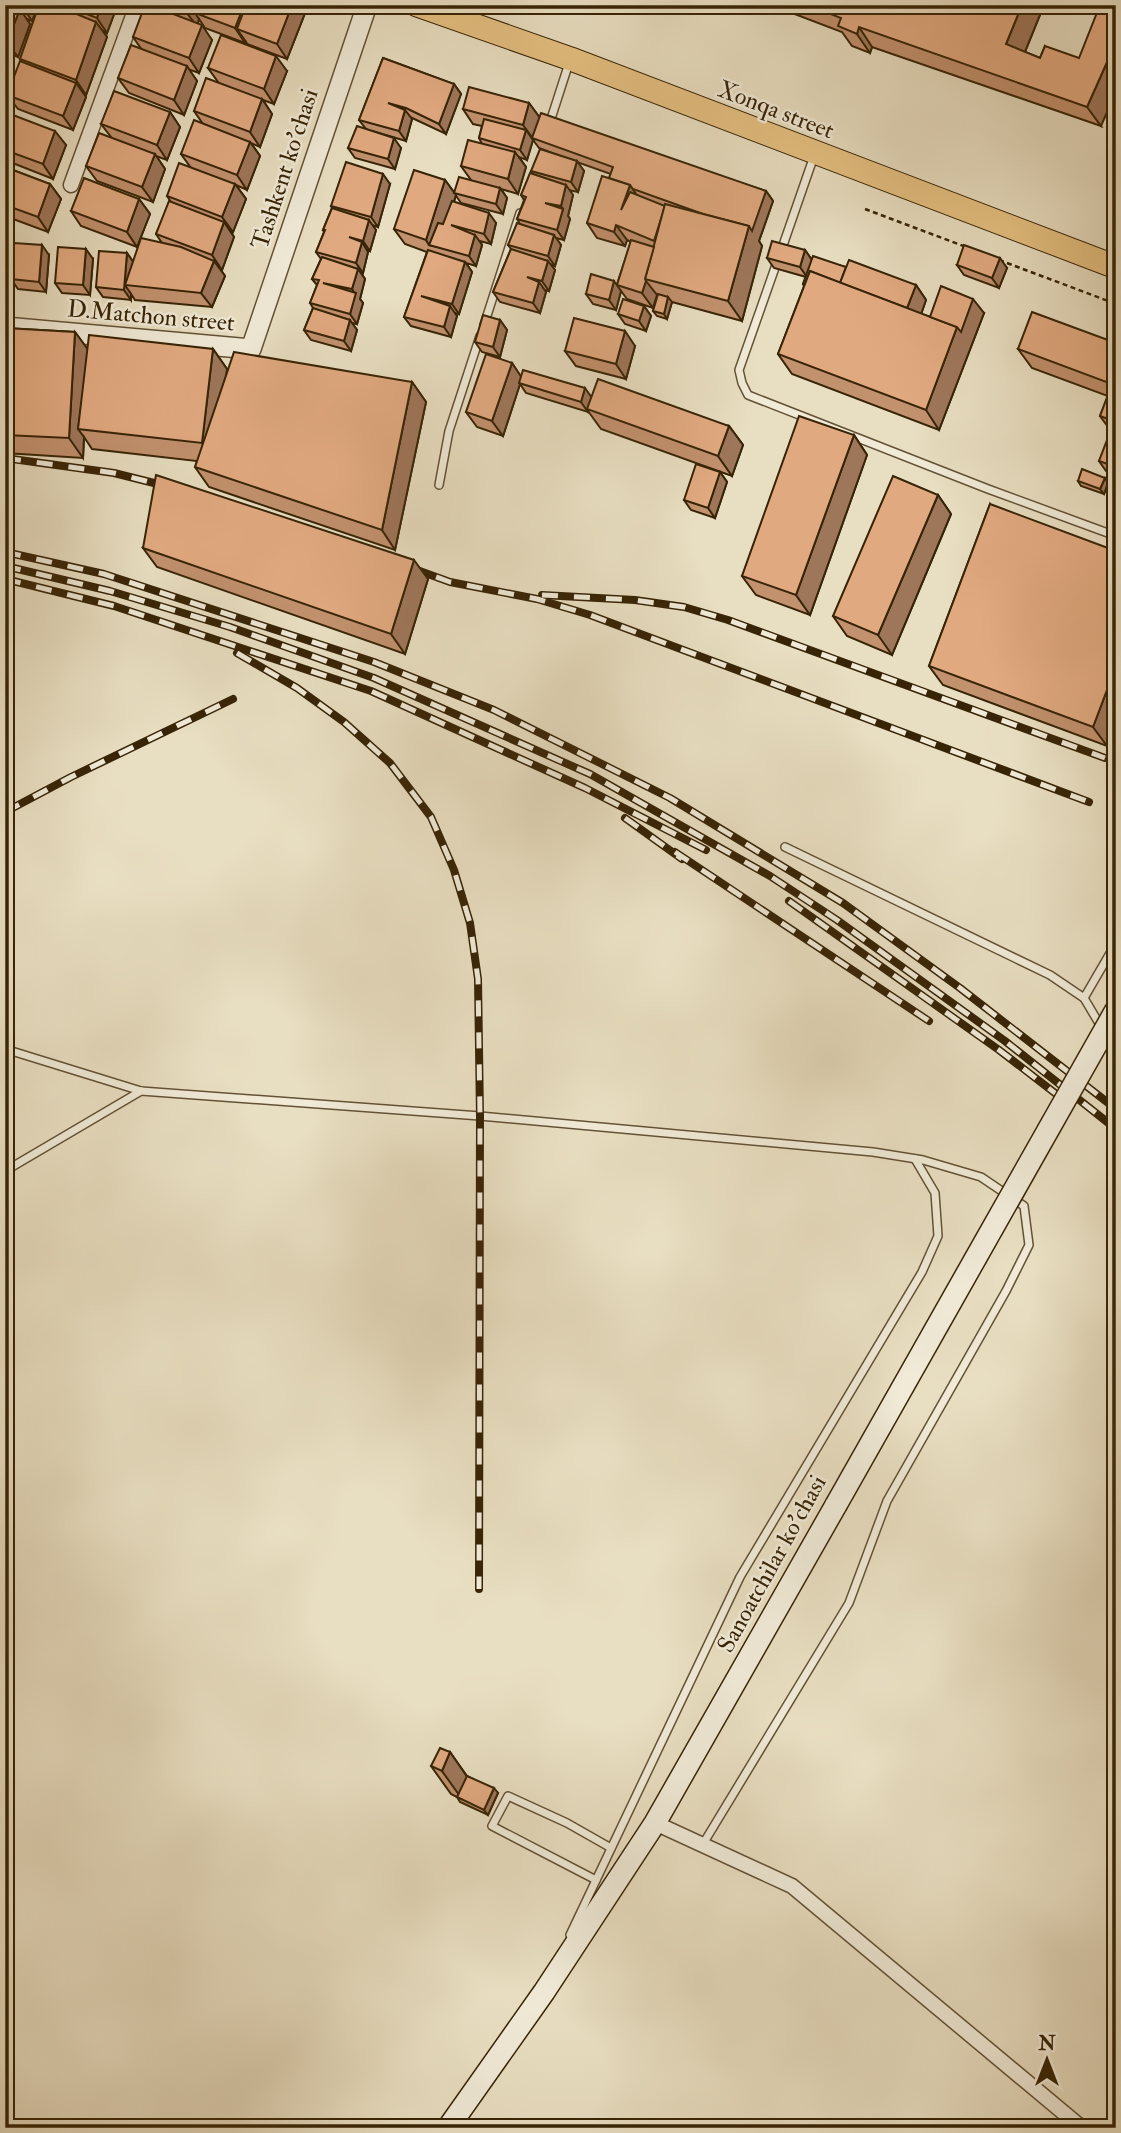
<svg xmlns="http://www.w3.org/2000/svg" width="1121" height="2133" viewBox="0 0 1121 2133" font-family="'IM FELL Double Pica',serif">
<rect width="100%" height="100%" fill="#e8dec1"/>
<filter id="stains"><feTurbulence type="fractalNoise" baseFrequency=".00286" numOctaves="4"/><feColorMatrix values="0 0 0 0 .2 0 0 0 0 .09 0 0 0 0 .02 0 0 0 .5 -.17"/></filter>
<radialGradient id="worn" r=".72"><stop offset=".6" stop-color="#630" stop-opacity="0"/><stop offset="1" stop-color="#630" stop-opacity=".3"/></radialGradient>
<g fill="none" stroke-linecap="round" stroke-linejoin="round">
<defs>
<g id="service">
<path d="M 549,125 L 569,63"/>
<path d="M 781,251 L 814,156"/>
<path d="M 777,262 L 739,370 L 742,383 L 748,395 L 988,489 L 1116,536"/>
<path d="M 484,325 L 520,213"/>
<path d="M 439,485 L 449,431 L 480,336"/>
<path d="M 785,847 L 1050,975 L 1084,998 L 1116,943"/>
<path d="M 1084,998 L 1116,1052"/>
<path d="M 5,1049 L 141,1091 L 480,1116 L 873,1152 L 923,1160 L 981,1177 L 1024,1206 L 1029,1245 L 1006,1291 L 887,1501 L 849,1603 L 703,1844"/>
<path d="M 5,1171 L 141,1091"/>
<path d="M 596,1880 L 492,1826 L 508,1796 L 567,1823 L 611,1848"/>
<path d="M 570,1935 L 740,1577 L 922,1272 L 938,1236 L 935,1193 L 915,1159"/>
</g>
<g id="minor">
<path d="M 71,185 L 137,5"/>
<path d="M 655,1823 L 792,1886 L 1082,2128"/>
</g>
<path id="tertiary" d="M 5,327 L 251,349 L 367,5"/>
<path id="secondary" d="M 448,2128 L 544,1992 L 655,1823 L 836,1505"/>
<path id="primary" d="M 417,5 L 571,59 L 1116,267"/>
</defs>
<!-- service casing -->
<use href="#service" stroke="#635235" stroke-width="10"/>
<!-- minor casing -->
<use href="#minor" stroke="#635235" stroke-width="17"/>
<!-- tertiary casing -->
<use href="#tertiary" stroke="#635235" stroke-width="22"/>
<!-- secondary casing -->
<use href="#secondary" stroke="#372406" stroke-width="24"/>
<!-- primary casing -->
<use href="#primary" stroke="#372406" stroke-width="25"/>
<!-- path -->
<g stroke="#372406" stroke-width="2.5" stroke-dasharray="5 3.5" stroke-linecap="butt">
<path d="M 865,209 L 966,247"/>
<path d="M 999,260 L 1116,304"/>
</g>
<!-- service -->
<use href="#service" stroke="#f0ead7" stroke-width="7"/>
<!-- minor -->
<use href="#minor" stroke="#f0ead7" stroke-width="14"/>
<!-- tertiary -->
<use href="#tertiary" stroke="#f0ead7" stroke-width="19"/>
<!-- secondary -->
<use href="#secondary" stroke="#f0ead7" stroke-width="21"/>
<!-- primary -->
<use href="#primary" stroke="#e4bf80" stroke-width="23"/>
<defs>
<g id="rail">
<path d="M 5,458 L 114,473 L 174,488"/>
<path d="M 5,552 L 104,574 L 374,662 L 494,710 L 670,798 L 843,903 L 960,988 L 1116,1109"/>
<path d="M 5,566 L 110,591 L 230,627 L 374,678 L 590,774 L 770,876 L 837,920 L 1005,1041 L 1116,1129"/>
<path d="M 406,566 L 450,582 L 537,599 L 590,615 L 1089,802"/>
<path d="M 5,579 L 114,606 L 371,691 L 585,788 L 706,850"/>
<path d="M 542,595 L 635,600 L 684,607 L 728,620 L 1105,758"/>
<path d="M 237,653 L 297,688 L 344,722 L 390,763 L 431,817 L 454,870 L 470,923 L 478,979 L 480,1116 L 479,1589"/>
<path d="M 5,812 L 71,777 L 233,699"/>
<path d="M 625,818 L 682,859"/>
<path d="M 675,852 L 929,1021"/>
<path d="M 789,901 L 999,1050 L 1064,1100"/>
</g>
</defs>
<!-- rail casing -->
<use href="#rail" stroke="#372406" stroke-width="8"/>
<!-- rail -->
<use href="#rail" stroke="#f0ead7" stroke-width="5" stroke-dasharray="16" stroke-linecap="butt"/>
<defs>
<path id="secondary-bridge" d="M 836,1505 L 1116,1010"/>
</defs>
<!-- secondary-bridge casing -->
<use href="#secondary-bridge" stroke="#372406" stroke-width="24" stroke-linecap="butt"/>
<!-- secondary-bridge -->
<use href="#secondary-bridge" stroke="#f0ead7" stroke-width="21"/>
</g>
<!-- wall -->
<g fill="#c2916e" stroke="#372406" stroke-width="2">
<path d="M 5,5 L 38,5 L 32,21 L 27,19 L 30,24 L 18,57 L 5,52 Z"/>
<path d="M 39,5 L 113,5 L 116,9 L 107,33 L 103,31 L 107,37 L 86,95 L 84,94 L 86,97 L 73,130 L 18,109 L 7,95 L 22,62 L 20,59 Z"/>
<path d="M 153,5 L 305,5 L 307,8 L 287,59 L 247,44 L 246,42 L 245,43 L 205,28 L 199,19 L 198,23 L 212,40 L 199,73 L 188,69 L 197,81 L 184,115 L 129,93 L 118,78 L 142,50 L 133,37 L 154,7 Z"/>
<path d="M 771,5 L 1044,5 L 1025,52 L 1040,58 L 1045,46 L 1101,126 L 872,47 L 870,53 L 852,46 L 842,32 Z"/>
<path d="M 383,58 L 454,84 L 461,94 L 446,134 L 410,117 L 412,119 L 406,141 L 372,131 L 401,148 L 395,169 L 355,158 L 348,148 L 366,129 L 359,120 Z"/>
<path d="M 208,68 L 287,71 L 274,104 L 263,100 L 272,114 L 260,147 L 251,143 L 260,156 L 247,190 L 236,185 L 246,199 L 233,232 L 230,231 L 234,237 L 222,270 L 221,270 L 225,276 L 212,307 L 135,300 L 131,294 L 131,300 L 103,297 L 96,287 L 127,253 L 133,262 L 162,243 L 156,234 L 171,202 L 167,196 L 191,168 L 181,154 L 203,124 L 194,111 L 218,82 Z"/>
<path d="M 529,103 L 540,118 L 766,191 L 773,201 L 759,241 L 762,246 L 742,321 L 672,302 L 667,319 L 657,316 L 653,311 L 657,295 L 653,308 L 627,299 L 621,291 L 616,310 L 593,304 L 586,294 L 617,284 L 631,242 L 627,240 L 625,246 L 597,238 L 587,223 L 611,174 L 577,162 L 584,171 L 578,192 L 569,190 L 573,195 L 568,216 L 570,219 L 564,240 L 556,238 L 561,245 L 555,266 L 550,264 L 555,270 L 549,291 L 544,290 L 546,292 L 540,313 L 500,302 L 493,292 L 511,249 L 508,245 L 520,224 L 517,219 L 524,200 L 521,195 L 533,175 L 531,171 L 557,155 L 539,148 L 533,140 L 527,160 L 519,157 L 526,167 L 518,194 L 501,189 L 507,198 L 503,214 L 461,203 L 454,193 L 471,180 L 461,166 L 482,144 L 479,138 L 482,126 L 473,124 L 463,109 Z"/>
<path d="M 5,112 L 66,145 L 53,179 L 5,160 Z"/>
<path d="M 170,112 L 180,127 L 167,160 L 156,156 L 165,169 L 153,202 L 97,181 L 86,166 L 111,137 L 101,124 Z"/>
<path d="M 5,167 L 50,184 L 61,199 L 48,232 L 5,216 Z"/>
<path d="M 445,180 L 456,195 L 454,202 L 496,223 L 491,244 L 480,241 L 482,245 L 476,266 L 466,263 L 472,272 L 459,314 L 455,313 L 457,316 L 451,337 L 411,326 L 404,317 L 427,252 L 405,244 L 394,229 Z"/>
<path d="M 390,184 L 378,227 L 372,225 L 376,230 L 370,251 L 367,250 L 368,252 L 363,273 L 361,273 L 365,279 L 360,299 L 363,303 L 357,324 L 352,323 L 357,330 L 351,351 L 311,340 L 304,330 L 313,308 L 310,303 L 317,285 L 312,279 L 321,259 L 316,252 L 324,232 L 323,230 L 332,208 L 331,206 Z"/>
<path d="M 139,199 L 150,214 L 137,247 L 81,226 L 71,211 Z"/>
<path d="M 805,250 L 811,259 L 846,267 L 916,285 L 926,300 L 921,314 L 930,317 L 984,313 L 939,430 L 792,374 L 778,354 L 804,286 L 803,284 L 806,277 L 774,268 L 767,258 Z"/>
<path d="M 49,255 L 46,292 L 18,289 L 11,279 Z"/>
<path d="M 93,259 L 90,295 L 62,293 L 55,283 Z"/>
<path d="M 957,265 L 1007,268 L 999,288 L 964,275 Z"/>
<path d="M 644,306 L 651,316 L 646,331 L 625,324 L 618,314 Z"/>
<path d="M 500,320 L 507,330 L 500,357 L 482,352 L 475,342 Z"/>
<path d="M 5,328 L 75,332 L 88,350 L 213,349 L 227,369 L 226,376 L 412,382 L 426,402 L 395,550 L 209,487 L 195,467 L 197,461 L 92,449 L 84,437 L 83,458 L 5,453 Z"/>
<path d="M 1116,343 L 1116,436 L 1114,435 L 1100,416 L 1108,396 L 1032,368 L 1018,349 Z"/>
<path d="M 635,346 L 626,379 L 576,366 L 565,351 Z"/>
<path d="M 512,363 L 521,377 L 591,397 L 729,426 L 743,445 L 732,476 L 601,429 L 588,411 L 588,412 L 526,393 L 520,384 L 503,436 L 477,427 L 466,412 Z"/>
<path d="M 854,435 L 867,455 L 810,615 L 756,595 L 742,576 Z"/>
<path d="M 1116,444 L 1116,475 L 1106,471 L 1099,461 Z"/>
<path d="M 720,472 L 727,482 L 715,518 L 691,510 L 684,500 Z"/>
<path d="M 1105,478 L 1108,483 L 1104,494 L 1081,486 L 1078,481 Z"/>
<path d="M 938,495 L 951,514 L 892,655 L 847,636 L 833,616 Z"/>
<path d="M 990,504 L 1107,746 L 943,685 L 929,666 Z"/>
<path d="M 143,548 L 428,579 L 405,654 L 157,567 Z"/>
<path d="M 450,1752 L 467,1776 L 498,1793 L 488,1815 L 460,1802 L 457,1797 L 451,1794 L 431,1766 Z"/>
</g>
<!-- shaded-wall -->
<g fill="#9e765a" stroke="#372406" stroke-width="2">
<path d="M 22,5 L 38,5 L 32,21 L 22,6 Z"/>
<path d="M 101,5 L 113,5 L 116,9 L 107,33 L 97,18 Z"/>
<path d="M 189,5 L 205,5 L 195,13 L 199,19 L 197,26 L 186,12 Z"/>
<path d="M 244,5 L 260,5 L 237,29 L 246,42 L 245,43 L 235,28 Z"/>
<path d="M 292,5 L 305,5 L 307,8 L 287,59 L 277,44 Z"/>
<path d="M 1022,5 L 1044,5 L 1020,64 L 1006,44 Z"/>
<path d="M 20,9 L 30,24 L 18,57 L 7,42 Z"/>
<path d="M 96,22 L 107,37 L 86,95 L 76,80 Z"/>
<path d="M 202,25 L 212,40 L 199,73 L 189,58 Z"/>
<path d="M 859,27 L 872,47 L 870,53 L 857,34 Z"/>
<path d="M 1116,42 L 1116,92 L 1101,126 L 1087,107 Z"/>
<path d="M 5,54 L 12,64 L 5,83 Z"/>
<path d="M 276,56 L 287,71 L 274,104 L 264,89 Z"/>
<path d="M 187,66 L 197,81 L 184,115 L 174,100 Z"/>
<path d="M 76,83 L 86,97 L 73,130 L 63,116 Z"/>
<path d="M 454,84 L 461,94 L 446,134 L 439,124 Z"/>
<path d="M 262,99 L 272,114 L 260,147 L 250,132 Z"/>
<path d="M 529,103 L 540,118 L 534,140 L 523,125 Z"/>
<path d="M 405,110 L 412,119 L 406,141 L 399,131 Z"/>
<path d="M 170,112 L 180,127 L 167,160 L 157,145 Z"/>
<path d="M 526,130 L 533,140 L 527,160 L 520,150 Z"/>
<path d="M 55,131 L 66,145 L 53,179 L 43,164 Z"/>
<path d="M 394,138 L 401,148 L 395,169 L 388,159 Z"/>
<path d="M 250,142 L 260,156 L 247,190 L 237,175 Z"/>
<path d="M 515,152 L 526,167 L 518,194 L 508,179 Z"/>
<path d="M 155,154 L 165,169 L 153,202 L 142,187 Z"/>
<path d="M 577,161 L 584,171 L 578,192 L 571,182 Z"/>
<path d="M 383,174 L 390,184 L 378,227 L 371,217 Z"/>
<path d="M 445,180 L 456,195 L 439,247 L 429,245 L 426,240 Z"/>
<path d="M 50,184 L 61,199 L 48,232 L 38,217 Z"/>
<path d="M 235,184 L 246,199 L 233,232 L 222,217 Z"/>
<path d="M 566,185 L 573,195 L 568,216 L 570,219 L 564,240 L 557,230 L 563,209 L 561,206 Z"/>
<path d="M 630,185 L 640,200 L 621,210 Z"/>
<path d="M 500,188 L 507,198 L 503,214 L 496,204 Z"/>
<path d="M 766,191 L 773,201 L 759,241 L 762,246 L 742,321 L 728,301 L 749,226 Z"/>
<path d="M 139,199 L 150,214 L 137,247 L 127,232 Z"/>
<path d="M 489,213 L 496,223 L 491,244 L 484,234 Z"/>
<path d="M 369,220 L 376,230 L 370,251 L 363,241 Z"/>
<path d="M 224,222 L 234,237 L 222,270 L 212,255 Z"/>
<path d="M 616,225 L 627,240 L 625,246 L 614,232 Z"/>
<path d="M 475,235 L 482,245 L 476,266 L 469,256 Z"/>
<path d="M 554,235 L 561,245 L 555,266 L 548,256 Z"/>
<path d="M 362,242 L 368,252 L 363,273 L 356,263 Z"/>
<path d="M 42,245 L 49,255 L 46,292 L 39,282 Z"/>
<path d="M 86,249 L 93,259 L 90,295 L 83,285 Z"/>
<path d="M 805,250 L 812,260 L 807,277 L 800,267 Z"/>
<path d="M 127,253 L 134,263 L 125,285 L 131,294 L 131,300 L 124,290 Z"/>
<path d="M 1000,258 L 1007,268 L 999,288 L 992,278 Z"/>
<path d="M 214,261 L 225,276 L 212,307 L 201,293 Z"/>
<path d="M 548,261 L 555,270 L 549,291 L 542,281 Z"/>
<path d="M 465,262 L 472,272 L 459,314 L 452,304 Z"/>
<path d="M 358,269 L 365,279 L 360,299 L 363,303 L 357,324 L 350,314 L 355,294 L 352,289 Z"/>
<path d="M 614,281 L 621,291 L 616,310 L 609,300 Z"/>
<path d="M 646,281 L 657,295 L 653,308 L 642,293 Z"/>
<path d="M 539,282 L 546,292 L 540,313 L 533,303 Z"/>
<path d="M 916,285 L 926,300 L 917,326 L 906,311 Z"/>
<path d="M 668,297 L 672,302 L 667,319 L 664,314 Z"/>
<path d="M 973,299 L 984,313 L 939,430 L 926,410 L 957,327 Z"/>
<path d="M 450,306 L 457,316 L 451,337 L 444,327 Z"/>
<path d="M 644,306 L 651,316 L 646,331 L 639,321 Z"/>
<path d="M 350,320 L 357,330 L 351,351 L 344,341 Z"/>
<path d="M 500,320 L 507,330 L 500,357 L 493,347 Z"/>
<path d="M 625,331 L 635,346 L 626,379 L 616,364 Z"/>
<path d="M 75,332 L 89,351 L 78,429 L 84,437 L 83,458 L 69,438 Z"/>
<path d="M 213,349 L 227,369 L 216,463 L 202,443 Z"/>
<path d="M 512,363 L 522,378 L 503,436 L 492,421 Z"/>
<path d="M 412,382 L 426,402 L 395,550 L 382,530 Z"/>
<path d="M 585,388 L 592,398 L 588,412 L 581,402 Z"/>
<path d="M 729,426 L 743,445 L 732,476 L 718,456 Z"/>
<path d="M 854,435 L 867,455 L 810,615 L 796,595 Z"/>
<path d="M 720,472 L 727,482 L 715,518 L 708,508 Z"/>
<path d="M 1105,478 L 1108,483 L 1104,494 L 1100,489 Z"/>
<path d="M 938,495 L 951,514 L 892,655 L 878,635 Z"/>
<path d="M 414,560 L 428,579 L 405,654 L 391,634 Z"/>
<path d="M 1116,666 L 1116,722 L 1107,746 L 1093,727 Z"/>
<path d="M 450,1752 L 470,1781 L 462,1799 L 442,1771 Z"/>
<path d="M 494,1788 L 498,1793 L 488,1815 L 484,1810 Z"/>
</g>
<!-- building -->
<g fill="#e1a980" stroke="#372406" stroke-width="2">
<path d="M 5,5 L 11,5 L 20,9 L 7,42 L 5,41 Z"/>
<path d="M 39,5 L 55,5 L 96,22 L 76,80 L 20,59 Z"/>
<path d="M 63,5 L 101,5 L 97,18 Z"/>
<path d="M 145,5 L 150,5 L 202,25 L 189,58 L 133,37 Z"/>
<path d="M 170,5 L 189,5 L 186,12 Z"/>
<path d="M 198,5 L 244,5 L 235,28 L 195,13 Z"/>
<path d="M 246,5 L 292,5 L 277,44 L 237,29 Z"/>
<path d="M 808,5 L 1022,5 L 1006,44 L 1040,58 L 1045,46 L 1079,58 L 1100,5 L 1116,5 L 1116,42 L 1087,107 L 859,27 L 857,34 L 838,26 L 841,18 Z"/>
<path d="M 221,35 L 276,56 L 264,89 L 208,68 Z"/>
<path d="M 131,45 L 187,66 L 174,100 L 118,78 Z"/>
<path d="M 383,58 L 454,84 L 439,124 L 406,108 L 388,103 L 405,110 L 399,131 L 359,120 Z"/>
<path d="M 20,61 L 76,83 L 63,116 L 7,95 Z"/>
<path d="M 206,78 L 262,99 L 250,132 L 194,111 Z"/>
<path d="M 469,87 L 529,103 L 523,125 L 463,109 Z"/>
<path d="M 114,91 L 170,112 L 157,145 L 101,124 Z"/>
<path d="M 5,112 L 55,131 L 43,164 L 5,150 Z"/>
<path d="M 541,113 L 766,191 L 752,231 L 749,226 L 703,214 L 633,189 L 630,185 L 609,178 L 613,167 L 532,138 Z"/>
<path d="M 484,119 L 526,130 L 520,150 L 479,138 Z"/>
<path d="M 194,120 L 250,142 L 237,175 L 181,154 Z"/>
<path d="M 357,126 L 394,138 L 388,159 L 348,148 Z"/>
<path d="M 99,133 L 155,154 L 142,187 L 86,166 Z"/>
<path d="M 468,140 L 515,152 L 508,179 L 461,166 Z"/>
<path d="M 540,149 L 577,161 L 571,182 L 531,171 Z"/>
<path d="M 346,162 L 383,174 L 371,217 L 331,206 Z"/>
<path d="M 179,163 L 235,184 L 222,217 L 167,196 Z"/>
<path d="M 5,167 L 50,184 L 38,217 L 5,205 Z"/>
<path d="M 414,170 L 445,180 L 426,240 L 394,229 Z"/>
<path d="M 530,173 L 566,185 L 561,206 L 545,203 L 563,209 L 557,230 L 517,219 L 526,197 L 521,195 Z"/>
<path d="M 602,176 L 630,185 L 621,210 L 630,192 L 665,206 L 654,241 L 616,225 L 614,232 L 587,223 Z"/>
<path d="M 459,177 L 500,188 L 496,204 L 454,193 Z"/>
<path d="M 84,178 L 139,199 L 127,232 L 71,211 Z"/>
<path d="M 169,201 L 224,222 L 212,255 L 156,234 Z"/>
<path d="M 452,201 L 489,213 L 484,234 L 451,225 L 475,235 L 469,256 L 429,245 L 438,223 L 443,224 Z"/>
<path d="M 665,204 L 749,226 L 728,301 L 645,279 Z"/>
<path d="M 332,208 L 369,220 L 363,241 L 349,237 L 362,242 L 356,263 L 316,252 L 325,230 L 323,230 Z"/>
<path d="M 517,223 L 554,235 L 548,256 L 508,245 Z"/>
<path d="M 141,238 L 181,247 L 214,261 L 201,293 L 125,285 Z"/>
<path d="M 631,240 L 654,247 L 645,279 L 646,281 L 642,293 L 617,285 Z"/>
<path d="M 772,241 L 805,250 L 800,267 L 767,258 Z"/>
<path d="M 14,243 L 42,245 L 39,282 L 11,279 Z"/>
<path d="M 964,245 L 1000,258 L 992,278 L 957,265 Z"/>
<path d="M 58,247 L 86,249 L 83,285 L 55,283 Z"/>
<path d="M 511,249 L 548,261 L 542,281 L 527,277 L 539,282 L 533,303 L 493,292 Z"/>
<path d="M 428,250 L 465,262 L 452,304 L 421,296 L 450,306 L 444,327 L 404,317 Z"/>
<path d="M 99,251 L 127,253 L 124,290 L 96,287 Z"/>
<path d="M 813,256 L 846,267 L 840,283 L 810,271 L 805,285 L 803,284 Z"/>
<path d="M 322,257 L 358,269 L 352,289 L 323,283 L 356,293 L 350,314 L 310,303 L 319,280 L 312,279 Z"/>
<path d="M 849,260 L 916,285 L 907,308 L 840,283 Z"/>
<path d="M 810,271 L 957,327 L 926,410 L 778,354 Z"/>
<path d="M 591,274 L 614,281 L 609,300 L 586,294 Z"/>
<path d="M 941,286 L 973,299 L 961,332 L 957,327 L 930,317 Z"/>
<path d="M 658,294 L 668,297 L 664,314 L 653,311 Z"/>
<path d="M 623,299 L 644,306 L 639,321 L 618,314 Z"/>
<path d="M 313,308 L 350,320 L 344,341 L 304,330 Z"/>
<path d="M 1032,312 L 1116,343 L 1116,422 L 1100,416 L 1112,384 L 1018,349 Z"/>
<path d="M 483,315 L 500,320 L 493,347 L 475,342 Z"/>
<path d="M 574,318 L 625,331 L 616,364 L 565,351 Z"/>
<path d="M 5,328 L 75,332 L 69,438 L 5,435 Z"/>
<path d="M 89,335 L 213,349 L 202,443 L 78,429 Z"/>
<path d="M 234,352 L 412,382 L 382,530 L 195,467 Z"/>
<path d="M 486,354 L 512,363 L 492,421 L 466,412 Z"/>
<path d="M 523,370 L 585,388 L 581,402 L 519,383 Z"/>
<path d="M 598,379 L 729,426 L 718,456 L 587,409 Z"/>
<path d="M 799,416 L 854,435 L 796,595 L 742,576 Z"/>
<path d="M 1107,440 L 1116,444 L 1116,467 L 1099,461 Z"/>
<path d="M 696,464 L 720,472 L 708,508 L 684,500 Z"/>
<path d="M 1082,469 L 1105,478 L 1100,489 L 1078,481 Z"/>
<path d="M 156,475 L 414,560 L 391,634 L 143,548 Z"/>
<path d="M 893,476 L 938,495 L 878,635 L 833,616 Z"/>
<path d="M 990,504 L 1116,551 L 1116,666 L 1093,727 L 929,666 Z"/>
<path d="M 440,1748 L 450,1752 L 442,1771 L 431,1766 Z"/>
<path d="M 467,1776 L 494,1788 L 484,1810 L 457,1797 Z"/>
</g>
<g text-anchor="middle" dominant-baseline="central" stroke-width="5" stroke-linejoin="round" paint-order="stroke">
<!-- street labels -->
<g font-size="24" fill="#372406" stroke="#f0ead7">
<text transform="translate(776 110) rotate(21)">Xonqa street</text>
<text transform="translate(285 169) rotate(-72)">Tashkent ko'chasi</text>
<text transform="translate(151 316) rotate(5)">D.Matchon street</text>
<text transform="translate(772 1564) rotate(-61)">Sanoatchilar ko'chasi</text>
</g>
</g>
<!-- margin -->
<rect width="1121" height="2133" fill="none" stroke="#e8dec1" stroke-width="28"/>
<rect x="7" y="7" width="1107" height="2119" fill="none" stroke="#372406" stroke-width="3.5"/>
<rect x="14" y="14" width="1093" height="2105" fill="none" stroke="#372406" stroke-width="2"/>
<!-- north arrow -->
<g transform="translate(1047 2060)" stroke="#f0ead7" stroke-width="5" paint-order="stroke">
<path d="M0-5L12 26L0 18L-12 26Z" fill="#372406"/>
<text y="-10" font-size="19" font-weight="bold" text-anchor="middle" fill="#372406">N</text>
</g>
<rect width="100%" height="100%" filter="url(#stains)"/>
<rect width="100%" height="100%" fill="url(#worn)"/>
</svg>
